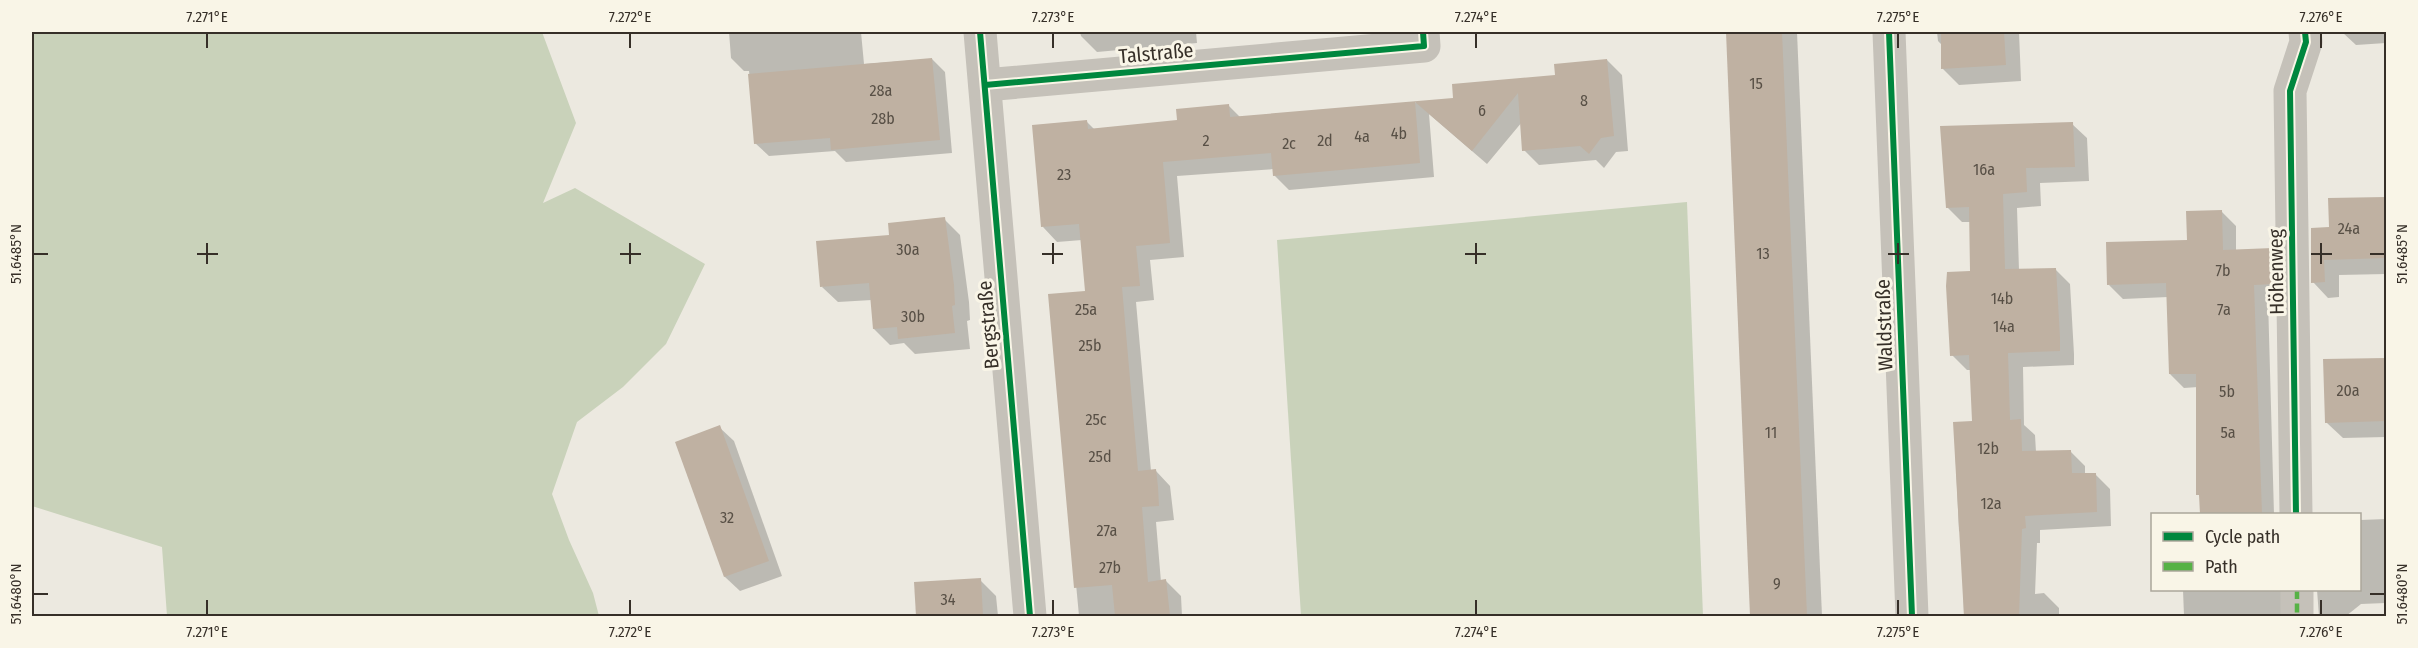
<svg xmlns="http://www.w3.org/2000/svg" width="2418" height="648" viewBox="0 0 2418 648" font-family="'Fira Sans Condensed',sans-serif">
<rect width="100%" height="100%" fill="#ece9e0"/>
<!-- green -->
<g fill="#c9d2ba">
<path d="M 32,32 L 542,32 L 576,123 L 543,203 L 575,188 L 705,264 L 666,344 L 623,387 L 577,422 L 552,494 L 569,540 L 593,593 L 599,616 L 167,616 L 162,547 L 32,506 Z"/>
<path d="M 1687,202 L 1703,616 L 1301,616 L 1277,240 Z"/>
</g>
<!-- shadow -->
<g fill="#0003">
<path d="M 729,32 L 861,32 L 864,64 L 932,59 L 945,72 L 952,153 L 846,162 L 835,151 L 769,156 L 755,143 L 749,71 L 744,71 L 731,58 Z"/>
<path d="M 1080,32 L 1196,32 L 1197,43 L 1097,52 L 1081,36 Z"/>
<path d="M 1311,32 L 1335,32 L 1313,34 Z"/>
<path d="M 1728,32 L 1797,32 L 1822,616 L 1752,616 Z"/>
<path d="M 1937,32 L 2019,32 L 2021,81 L 1959,85 L 1943,69 L 1943,46 L 1938,41 Z"/>
<path d="M 2342,32 L 2386,32 L 2386,43 L 2356,45 Z"/>
<path d="M 1607,60 L 1622,75 L 1628,151 L 1616,152 L 1604,168 L 1596,160 L 1539,165 L 1524,150 L 1522,122 L 1487,164 L 1429,114 L 1434,177 L 1289,190 L 1274,175 L 1274,169 L 1177,176 L 1184,257 L 1150,260 L 1154,300 L 1136,302 L 1151,471 L 1156,471 L 1170,486 L 1174,520 L 1156,522 L 1161,582 L 1166,581 L 1181,596 L 1182,616 L 1079,616 L 1049,295 L 1087,292 L 1082,240 L 1057,242 L 1043,227 L 1087,122 L 1095,130 L 1179,121 L 1228,105 L 1240,117 L 1454,99 L 1556,77 Z"/>
<path d="M 2072,124 L 2087,138 L 2089,181 L 2040,183 L 2041,206 L 2017,208 L 2019,270 L 2055,269 L 2070,284 L 2074,354 L 2074,365 L 2023,367 L 2024,425 L 2035,435 L 2036,452 L 2070,451 L 2085,466 L 2085,475 L 2095,474 L 2110,489 L 2111,526 L 2040,530 L 2040,543 L 2037,543 L 2035,594 L 2044,593 L 2059,608 L 2059,616 L 1964,616 L 1962,533 L 1959,531 L 1954,423 L 1974,422 L 1971,370 L 1967,370 L 1952,355 L 1972,272 L 1971,222 L 1962,222 L 1947,207 Z"/>
<path d="M 2386,198 L 2386,274 L 2339,275 L 2339,297 L 2328,298 L 2313,282 L 2331,229 L 2330,200 Z"/>
<path d="M 2222,212 L 2236,226 L 2236,251 L 2273,249 L 2287,263 L 2287,298 L 2268,299 L 2274,514 L 2201,514 L 2201,497 L 2198,494 L 2198,387 L 2184,388 L 2170,374 L 2168,297 L 2123,299 L 2109,285 L 2188,241 Z"/>
<path d="M 944,219 L 960,235 L 969,302 L 970,320 L 967,321 L 970,349 L 915,354 L 904,343 L 890,345 L 874,329 L 872,300 L 838,302 L 822,287 L 891,236 Z"/>
<path d="M 2386,359 L 2386,437 L 2343,438 L 2327,423 L 2325,361 Z"/>
<path d="M 719,427 L 734,441 L 782,576 L 740,591 L 725,577 L 676,443 Z"/>
<path d="M 2386,519 L 2386,603 L 2361,604 L 2346,616 L 2319,616 L 2317,590 L 2360,590 L 2360,520 Z"/>
<path d="M 980,580 L 996,596 L 998,616 L 918,616 L 915,584 Z"/>
<path d="M 2183,590 L 2300,590 L 2292,616 L 2184,616 Z"/>
<path d="M 2094,615 L 2096,616 L 2067,616 Z"/>
</g>
<!-- building -->
<g fill="#bfb1a2">
<path d="M 1726,32 L 1782,32 L 1807,616 L 1750,616 Z"/>
<path d="M 1941,32 L 2004,32 L 2006,65 L 1941,69 Z"/>
<path d="M 932,58 L 940,140 L 831,150 L 830,138 L 754,144 L 748,74 Z"/>
<path d="M 1607,59 L 1614,136 L 1601,138 L 1589,154 L 1580,146 L 1522,151 L 1518,93 L 1472,151 L 1415,102 L 1420,163 L 1273,176 L 1271,153 L 1163,162 L 1170,243 L 1136,246 L 1140,286 L 1122,287 L 1138,471 L 1156,469 L 1158,487 L 1159,506 L 1142,507 L 1148,582 L 1166,579 L 1170,616 L 1115,616 L 1112,585 L 1074,588 L 1048,294 L 1085,291 L 1079,224 L 1041,227 L 1032,125 L 1087,120 L 1088,129 L 1177,120 L 1176,109 L 1229,104 L 1230,117 L 1453,98 L 1452,84 L 1555,75 L 1554,64 Z"/>
<path d="M 2073,122 L 2075,167 L 2026,168 L 2027,192 L 2003,194 L 2005,269 L 2056,268 L 2060,338 L 2060,351 L 2008,353 L 2010,420 L 2021,419 L 2022,451 L 2071,450 L 2072,473 L 2096,473 L 2097,512 L 2025,516 L 2026,528 L 2022,529 L 2019,616 L 1964,616 L 1953,422 L 1972,421 L 1969,355 L 1950,356 L 1946,286 L 1947,272 L 1970,271 L 1969,207 L 1946,208 L 1940,126 Z"/>
<path d="M 2386,197 L 2386,258 L 2324,260 L 2325,282 L 2311,283 L 2311,228 L 2329,227 L 2328,198 Z"/>
<path d="M 2222,210 L 2223,250 L 2273,248 L 2274,284 L 2254,285 L 2262,514 L 2200,514 L 2199,495 L 2196,495 L 2196,374 L 2169,374 L 2166,283 L 2107,285 L 2106,242 L 2187,240 L 2186,211 Z"/>
<path d="M 945,217 L 954,285 L 955,305 L 952,306 L 955,333 L 898,339 L 897,327 L 873,329 L 869,283 L 820,287 L 816,241 L 889,235 L 888,223 Z"/>
<path d="M 2386,358 L 2386,421 L 2325,423 L 2323,359 Z"/>
<path d="M 720,425 L 769,561 L 724,577 L 675,442 Z"/>
<path d="M 981,578 L 983,616 L 916,616 L 914,582 Z"/>
</g>
<g fill="none" stroke-linecap="round" stroke-linejoin="round">
<!-- minor -->
<g stroke="#c5c1b9" stroke-width="33">
<path d="M 980,32 L 1030,616"/>
<path d="M 1889,32 L 1912,616"/>
<path d="M 985,85 L 1424,46 L 1423,32"/>
<path d="M 2296,514 L 2290,91 L 2306,42 L 2305,32"/>
<path d="M 2297,590 L 2297,616"/>
</g>
<!-- quiet -->
<path stroke="#56b245" stroke-width="4.5" stroke-dasharray="9 4.5" stroke-linecap="butt" d="M 2297,590 L 2297,616"/>
<defs>
<g id="cycleway">
<path d="M 980,32 L 1030,616"/>
<path d="M 1889,32 L 1912,616"/>
<path d="M 985,85 L 1424,46 L 1423,32"/>
<path d="M 2296,514 L 2290,91 L 2306,42 L 2305,32"/>
</g>
</defs>
<!-- cycleway casing -->
<use href="#cycleway" stroke="#f9f5e7" stroke-width="10"/>
<!-- cycleway -->
<use href="#cycleway" stroke="#00873e" stroke-width="6"/>
</g>
<!-- ticks -->
<path fill="none" stroke="#362f28" stroke-width="2" d="M 207,33 L 207,48M 630,33 L 630,48M 1053,33 L 1053,48M 1476,33 L 1476,48M 1898,33 L 1898,48M 2321,33 L 2321,48M 207,243 L 207,264M 630,243 L 630,264M 1053,243 L 1053,264M 1476,243 L 1476,264M 1898,243 L 1898,264M 2321,243 L 2321,264M 33,254 L 48,254M 197,254 L 218,254M 620,254 L 641,254M 1042,254 L 1063,254M 1465,254 L 1486,254M 1888,254 L 1909,254M 2311,254 L 2332,254M 2370,254 L 2385,254M 33,594 L 48,594M 2370,594 L 2385,594M 207,600 L 207,615M 630,600 L 630,615M 1053,600 L 1053,615M 1476,600 L 1476,615M 1898,600 L 1898,615M 2321,600 L 2321,615"/>
<g text-anchor="middle" dominant-baseline="central" stroke-width="6" stroke-linejoin="round" paint-order="stroke">
<!-- number labels -->
<g font-size="16" fill="#585046">
<text x="1756" y="83">15</text>
<text x="881" y="90">28a</text>
<text x="1584" y="100">8</text>
<text x="1482" y="110">6</text>
<text x="883" y="118">28b</text>
<text x="1399" y="133">4b</text>
<text x="1362" y="136">4a</text>
<text x="1206" y="140">2</text>
<text x="1325" y="140">2d</text>
<text x="1289" y="143">2c</text>
<text x="1984" y="169">16a</text>
<text x="1064" y="174">23</text>
<text x="2349" y="228">24a</text>
<text x="908" y="249">30a</text>
<text x="1763" y="253">13</text>
<text x="2223" y="270">7b</text>
<text x="2002" y="298">14b</text>
<text x="1086" y="309">25a</text>
<text x="2224" y="309">7a</text>
<text x="913" y="316">30b</text>
<text x="2004" y="326">14a</text>
<text x="1090" y="345">25b</text>
<text x="2348" y="390">20a</text>
<text x="2227" y="391">5b</text>
<text x="1096" y="419">25c</text>
<text x="1771" y="432">11</text>
<text x="2228" y="432">5a</text>
<text x="1988" y="448">12b</text>
<text x="1100" y="456">25d</text>
<text x="1991" y="503">12a</text>
<text x="727" y="517">32</text>
<text x="1107" y="530">27a</text>
<text x="1110" y="567">27b</text>
<text x="1777" y="583">9</text>
<text x="948" y="599">34</text>
</g>
<!-- street labels -->
<g font-size="20" fill="#362f28" stroke="#f9f5e7">
<text transform="translate(1156 53) rotate(-5)">Talstraße</text>
<text transform="translate(2276 272) rotate(-91)">Höhenweg</text>
<text transform="translate(988 325) rotate(-95)">Bergstraße</text>
<text transform="translate(1884 325) rotate(-92)">Waldstraße</text>
</g>
</g>
<!-- border -->
<rect width="2418" height="648" fill="none" stroke="#f9f5e7" stroke-width="66"/>
<!-- legend -->
<rect x="2151" y="513" width="210" height="78" fill="#f9f5e7" stroke="#aba69b" stroke-width="1.5"/>
<rect x="2163" y="532" width="30" height="9" fill="#00873e" stroke="#aba69b" stroke-width="1.5"/>
<text x="2205" y="543" font-size="18" fill="#362f28">Cycle path</text>
<rect x="2163" y="562" width="30" height="9" fill="#56b245" stroke="#aba69b" stroke-width="1.5"/>
<text x="2205" y="573" font-size="18" fill="#362f28">Path</text>
<rect x="33" y="33" width="2352" height="582" fill="none" stroke="#362f28" stroke-width="2"/>
<g font-size="15" text-anchor="middle" fill="#362f28">
<text x="207" y="22">7.271°E</text>
<text x="630" y="22">7.272°E</text>
<text x="1053" y="22">7.273°E</text>
<text x="1476" y="22">7.274°E</text>
<text x="1898" y="22">7.275°E</text>
<text x="2321" y="22">7.276°E</text>
<text transform="translate(16 254) rotate(-90)" y="5">51.6485°N</text>
<text transform="translate(2402 254) rotate(-90)" y="5">51.6485°N</text>
<text transform="translate(16 594) rotate(-90)" y="5">51.6480°N</text>
<text transform="translate(2402 594) rotate(-90)" y="5">51.6480°N</text>
<text x="207" y="637">7.271°E</text>
<text x="630" y="637">7.272°E</text>
<text x="1053" y="637">7.273°E</text>
<text x="1476" y="637">7.274°E</text>
<text x="1898" y="637">7.275°E</text>
<text x="2321" y="637">7.276°E</text>
</g>
</svg>
